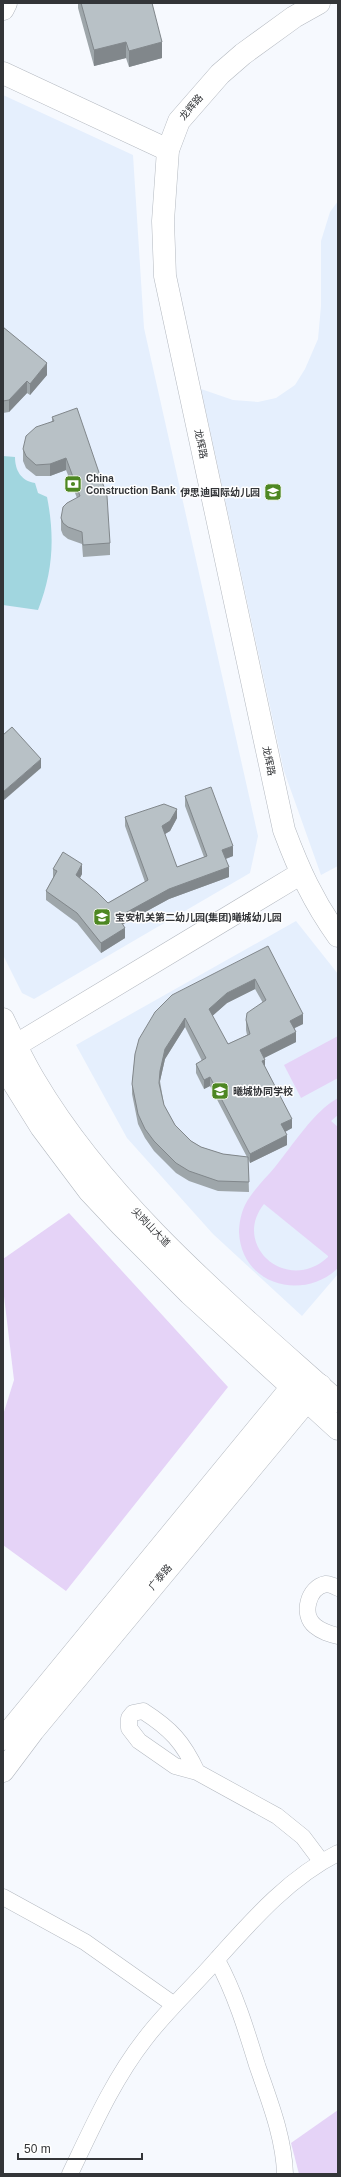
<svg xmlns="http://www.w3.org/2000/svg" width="341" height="2177" viewBox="0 0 341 2177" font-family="Arial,'Noto Sans SC',sans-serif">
<rect width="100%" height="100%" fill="#f6f9fe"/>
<!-- built -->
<g fill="#e5effd">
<path d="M 3,95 L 133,155 L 144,328 L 258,836 L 250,873 L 34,999 L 22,993 L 3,955 Z"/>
<path d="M 338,201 L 338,866 L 321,875 L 284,771 L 201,389 L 233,400 L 258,402 L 276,398 L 295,385 L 305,369 L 318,339 L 321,306 L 321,241 L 330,212 Z"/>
<path d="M 296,921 L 338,974 L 338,1274 L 302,1316 L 213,1234 L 127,1138 L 76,1045 Z"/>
</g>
<!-- green -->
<g fill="#e5d3f7" fill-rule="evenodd">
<path d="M 338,1036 L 338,1078 L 301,1098 L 284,1065 Z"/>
<path d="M 338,1098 L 338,1115 L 331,1121 L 338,1127 L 338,1268 C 303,1302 241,1285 239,1232 C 239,1224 241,1213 245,1205 C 252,1191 265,1179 275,1167 C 293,1145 314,1111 338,1098 ZM 264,1204 L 328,1256 L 328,1257 C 287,1295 231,1245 264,1204 Z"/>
<path d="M 69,1213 L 228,1387 L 66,1591 L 3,1545 L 3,1415 L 14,1380 L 3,1288 L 3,1259 Z"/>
<path d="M 338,2110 L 338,2174 L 299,2174 L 291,2143 Z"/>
</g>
<!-- water -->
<path fill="#a1d6df" d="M 3,456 L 15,457 C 15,470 21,481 35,483 L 38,493 L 47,497 C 55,537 53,572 38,610 L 3,605 Z"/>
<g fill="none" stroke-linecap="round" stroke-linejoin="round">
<defs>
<g id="street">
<path d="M 338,1588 C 334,1586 330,1584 326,1584 C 308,1587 301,1615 315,1626 C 322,1632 330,1634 338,1636"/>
<path d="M 197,1772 C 183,1742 171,1729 143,1711 L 133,1713 L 129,1718 L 129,1728 L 139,1741 L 175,1766 L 197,1772 L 277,1816 L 303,1837 L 321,1861"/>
<path d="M 3,1897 L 85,1942 L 173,2004"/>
<path d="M 217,1960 C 235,1993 246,2029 257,2065 C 269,2100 284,2137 285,2174"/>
<path d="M 70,2174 C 92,2128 113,2080 145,2039 C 167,2010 194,1986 218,1958 C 253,1919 290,1877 338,1853"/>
</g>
<g id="secondary">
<path d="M 319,3 L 294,17 L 243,54 L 220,74 L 179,121 L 168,150 L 163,221 L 165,276 L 284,830 C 299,870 313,901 338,936"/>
<path d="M 3,9 L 6,3"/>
<path d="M 3,73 L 168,150"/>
<path d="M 3,1019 C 13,1040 23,1061 35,1081 C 109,1206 231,1306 338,1402"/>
<path d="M 3,1053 L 300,874"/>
<path d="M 3,1066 L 41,1127 L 89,1191 L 121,1225 L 190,1294 L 338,1429"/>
<path d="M 3,1739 L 300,1377"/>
<path d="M 3,1771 L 33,1731 L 320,1385"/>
</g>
</defs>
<!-- street casing -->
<use href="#street" stroke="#b4b9c0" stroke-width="17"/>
<!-- secondary casing -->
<use href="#secondary" stroke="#b4b9c0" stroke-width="23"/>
<!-- street -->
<use href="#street" stroke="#fff" stroke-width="16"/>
<!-- secondary -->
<use href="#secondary" stroke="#fff" stroke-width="22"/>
</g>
<!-- wall -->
<g fill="#9ea6aa" fill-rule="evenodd">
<path d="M 78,3 L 152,3 L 162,58 L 129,67 L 126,58 L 94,66 L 78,8 Z"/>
<path d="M 3,327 L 47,375 L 30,395 L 27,393 L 9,412 L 3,413 Z"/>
<path d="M 52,417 L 110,543 L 110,555 L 83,557 L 82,544 L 68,539 L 63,535 L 61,530 L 61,518 L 77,498 L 66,470 L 50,476 L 36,476 L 26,468 L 23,461 L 23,449 L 52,421 Z"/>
<path d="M 185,796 L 233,856 L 226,859 L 229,877 L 169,899 L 123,924 L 125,938 L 101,953 L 77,923 L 46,900 L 46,891 L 53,878 L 53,869 L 82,874 L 80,878 L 108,903 L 145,882 L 125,826 L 125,817 L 177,818 L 170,831 L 164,834 L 177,867 L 204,857 L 185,806 Z"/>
<path d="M 268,946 L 303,1024 L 295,1028 L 296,1042 L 264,1058 L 265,1067 L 292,1128 L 285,1132 L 287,1145 L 250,1163 L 248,1159 L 249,1192 L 218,1191 L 189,1181 L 176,1173 L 154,1151 L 145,1138 L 138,1124 L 132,1094 L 132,1084 L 135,1054 ZM 255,989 L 263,1003 L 246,1020 L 246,1030 L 247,1035 L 228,1044 L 212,1016 L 227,1003 ZM 185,1027 L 202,1061 L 196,1064 L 196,1073 L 204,1089 L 210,1086 L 247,1157 L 223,1154 L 201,1147 L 191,1141 L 175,1125 L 164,1105 L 160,1081 L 165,1059 Z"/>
</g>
<!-- shaded-wall -->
<g fill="#81878b">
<path d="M 126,42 L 126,58 L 94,66 L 94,50 Z"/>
<path d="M 162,42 L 162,58 L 129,67 L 129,51 Z"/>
<path d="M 47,363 L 47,375 L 30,395 L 30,384 Z"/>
<path d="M 27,381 L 27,393 L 9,412 L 9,400 Z"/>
<path d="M 66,458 L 66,470 L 50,476 L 50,464 Z"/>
<path d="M 41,759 L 41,768 L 3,801 L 3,792 Z"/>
<path d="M 177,809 L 177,818 L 170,831 L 162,836 L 162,826 Z"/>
<path d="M 233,846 L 233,856 L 222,860 L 222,850 Z"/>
<path d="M 82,864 L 82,874 L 76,885 L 76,875 Z"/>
<path d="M 229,867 L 229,877 L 169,899 L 118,927 L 118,917 L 169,889 Z"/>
<path d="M 125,928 L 125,938 L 101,953 L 101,943 Z"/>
<path d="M 255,979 L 255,989 L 227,1003 L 209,1019 L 209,1009 L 227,993 Z"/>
<path d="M 303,1014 L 303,1024 L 290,1030 L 290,1021 Z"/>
<path d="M 185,1018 L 185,1027 L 165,1059 L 160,1081 L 160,1071 L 165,1049 Z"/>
<path d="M 296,1032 L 296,1042 L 260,1060 L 260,1050 Z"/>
<path d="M 265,1060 L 265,1069 L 262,1061 Z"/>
<path d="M 210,1077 L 210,1086 L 204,1089 L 204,1080 Z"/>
<path d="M 292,1119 L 292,1128 L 281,1134 L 281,1124 Z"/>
<path d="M 287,1135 L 287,1145 L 250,1163 L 250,1154 Z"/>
</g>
<!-- building -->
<g fill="#b8c1c6" stroke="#81878b" fill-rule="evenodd">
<path d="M 81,3 L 152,3 L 162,42 L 129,51 L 126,42 L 94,50 Z"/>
<path d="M 3,327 L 47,363 L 30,384 L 27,381 L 9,400 L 3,401 Z"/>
<path d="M 77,408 L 107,496 L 110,543 L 83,545 L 82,532 L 68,527 L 63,523 L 61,518 L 63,507 L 67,503 L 80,496 L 66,458 L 50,464 L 36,465 L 26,456 L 23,449 L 26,436 L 36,427 L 54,421 L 52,417 Z"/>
<path d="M 12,727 L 41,759 L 3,792 L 3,735 Z"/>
<path d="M 211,787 L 233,846 L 222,850 L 229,867 L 169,889 L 118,917 L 125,928 L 101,943 L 77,913 L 46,891 L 57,871 L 53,869 L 63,852 L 82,864 L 76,875 L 97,892 L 108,903 L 148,880 L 125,817 L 164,804 L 177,809 L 170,821 L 162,826 L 177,867 L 207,856 L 185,796 Z"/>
<path d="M 268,946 L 303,1014 L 290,1021 L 296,1032 L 260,1050 L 265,1060 L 262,1061 L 292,1119 L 281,1124 L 287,1135 L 250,1154 L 210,1077 L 204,1080 L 196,1064 L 206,1058 L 185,1018 L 165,1049 L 160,1071 L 159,1083 L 164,1105 L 175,1125 L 191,1141 L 201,1147 L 223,1154 L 248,1157 L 249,1182 L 218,1181 L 189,1171 L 176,1163 L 154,1141 L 145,1129 L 138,1114 L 132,1084 L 135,1054 L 139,1039 L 155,1012 L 172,995 ZM 255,979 L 266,1000 L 247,1013 L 246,1020 L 250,1034 L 228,1044 L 209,1009 L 227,993 Z"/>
</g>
<!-- icons -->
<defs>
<symbol id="bank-square" viewBox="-11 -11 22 22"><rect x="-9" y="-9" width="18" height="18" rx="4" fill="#4d8722" stroke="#fff"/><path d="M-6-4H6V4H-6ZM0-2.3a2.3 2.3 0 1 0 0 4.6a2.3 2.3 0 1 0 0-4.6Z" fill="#fff"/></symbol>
<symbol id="school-square" viewBox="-11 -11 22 22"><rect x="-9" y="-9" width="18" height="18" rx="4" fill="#4d8722" stroke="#fff"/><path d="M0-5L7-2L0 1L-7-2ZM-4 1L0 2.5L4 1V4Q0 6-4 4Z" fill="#fff"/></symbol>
</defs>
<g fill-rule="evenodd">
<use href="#bank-square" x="63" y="474" width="20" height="20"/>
<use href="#school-square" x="263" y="482" width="20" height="20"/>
<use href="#school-square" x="92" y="907" width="20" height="20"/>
<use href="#school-square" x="210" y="1081" width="20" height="20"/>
</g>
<g text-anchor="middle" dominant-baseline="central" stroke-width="3" stroke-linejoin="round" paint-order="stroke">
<!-- street labels -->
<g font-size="10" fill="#333538" stroke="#fff">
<text transform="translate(191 107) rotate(-50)">龙辉路</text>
<text transform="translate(201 444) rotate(78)">龙辉路</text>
<text transform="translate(269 761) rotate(78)">龙辉路</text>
<text transform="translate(151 1227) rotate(46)">尖岗山大道</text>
<text transform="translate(160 1577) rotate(-50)">广泰路</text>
</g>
<!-- poi labels -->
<g font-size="10" font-weight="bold" fill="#333538" stroke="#fff" text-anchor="start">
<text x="86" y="478">China<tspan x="86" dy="12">Construction Bank</tspan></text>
<text x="260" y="492" text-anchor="end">伊思迪国际幼儿园</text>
<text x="115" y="917">宝安机关第二幼儿园(集团)曦城幼儿园</text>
<text x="233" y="1091">曦城协同学校</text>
</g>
</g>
<!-- border -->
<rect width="341" height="2177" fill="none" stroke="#333538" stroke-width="8"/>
<!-- scale -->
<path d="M18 2153v6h124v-6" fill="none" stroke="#333538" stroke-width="2"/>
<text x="24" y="2153" font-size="12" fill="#333538" stroke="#ffffff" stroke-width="3" paint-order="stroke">50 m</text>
</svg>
